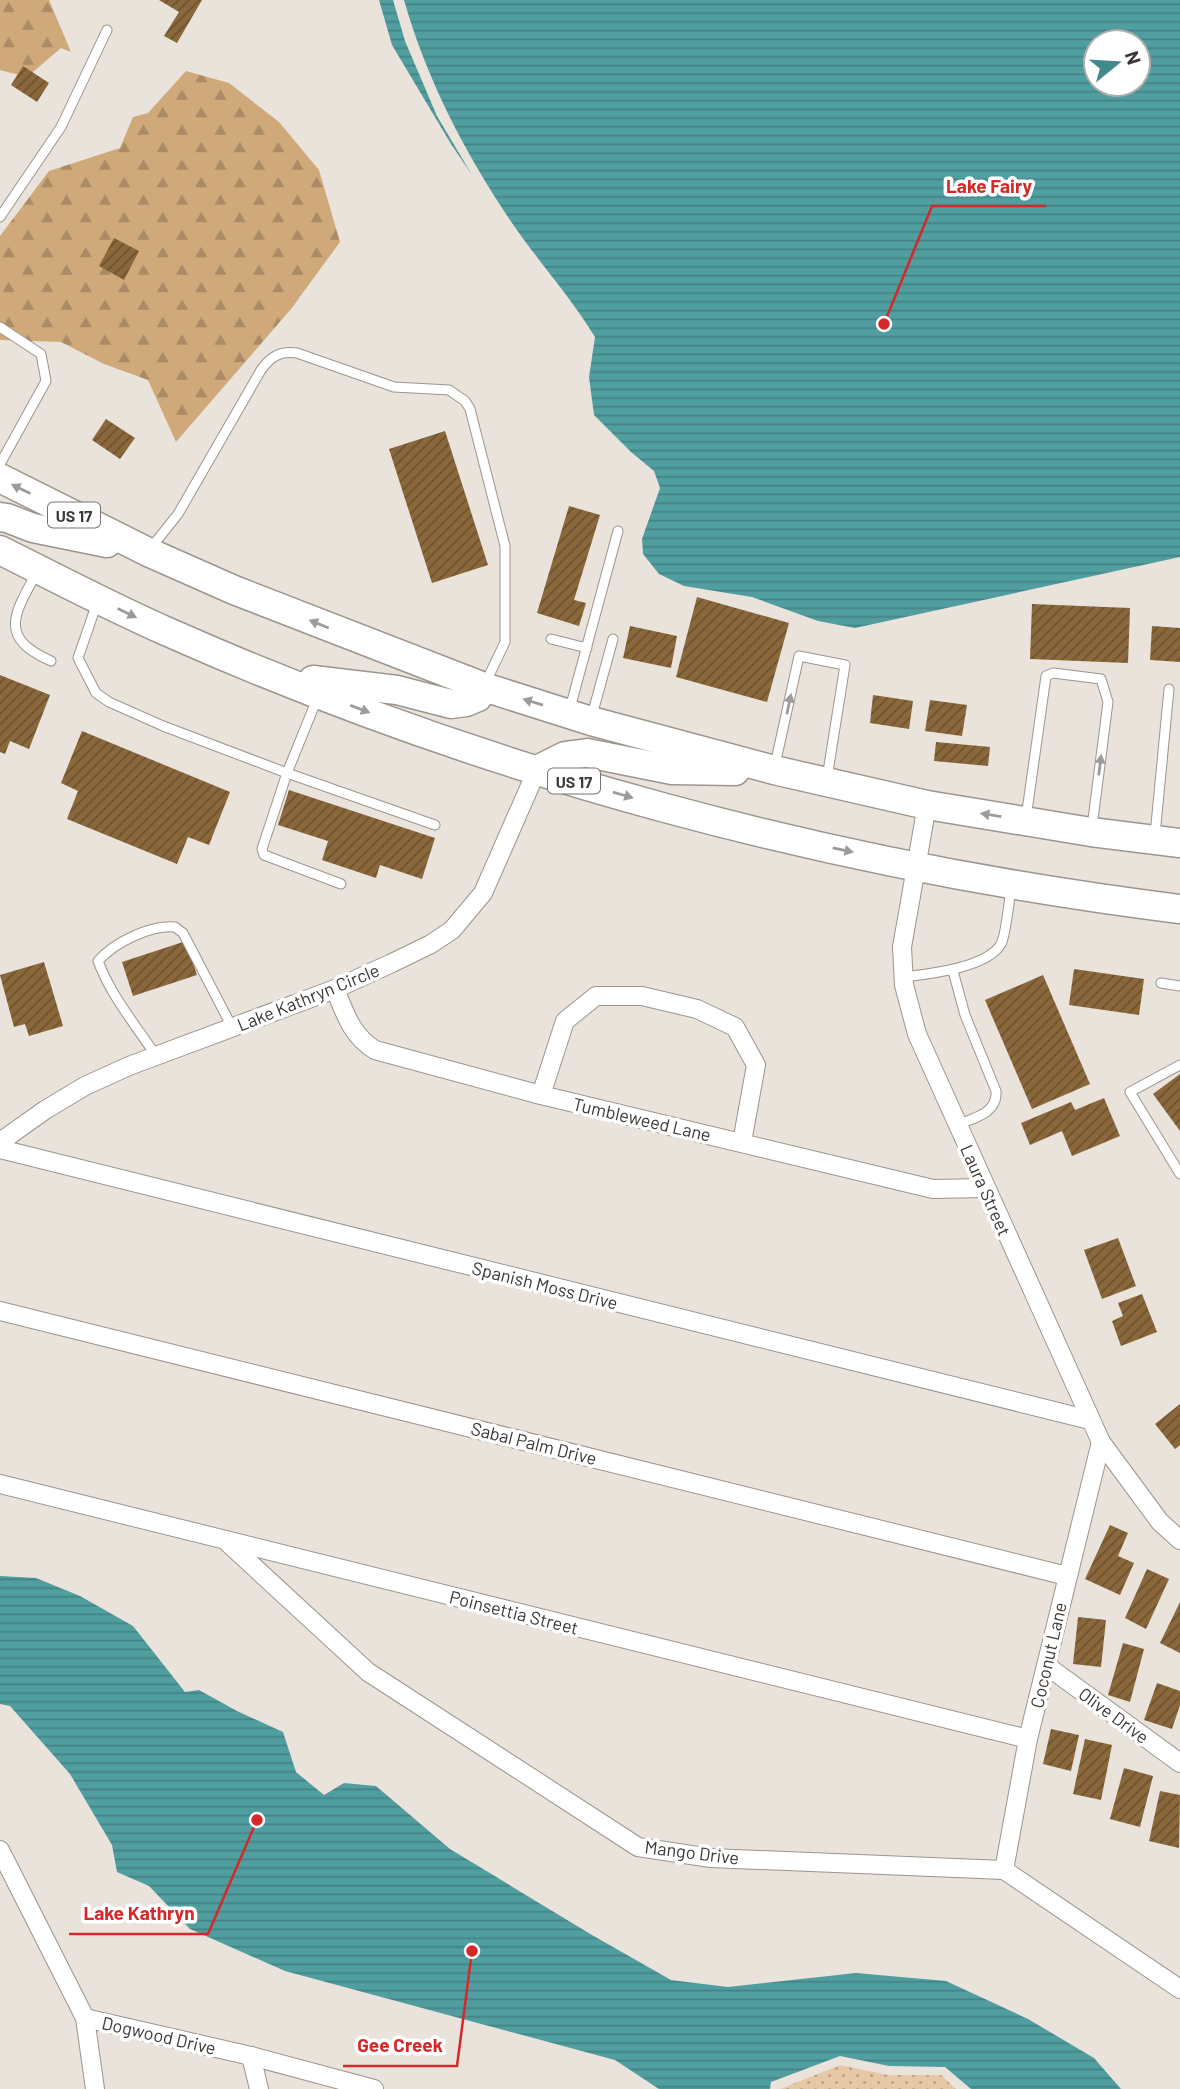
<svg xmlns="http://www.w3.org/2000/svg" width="1180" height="2089" viewBox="0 0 1180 2089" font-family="Barlow,sans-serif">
<defs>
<pattern id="forest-firs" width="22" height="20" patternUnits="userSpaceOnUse" patternTransform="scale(1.75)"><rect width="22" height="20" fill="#d0a97b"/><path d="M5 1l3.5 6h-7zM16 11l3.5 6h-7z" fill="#aa8b66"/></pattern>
<pattern id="park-dots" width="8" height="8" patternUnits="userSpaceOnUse" patternTransform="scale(1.75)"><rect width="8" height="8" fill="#e6c8a6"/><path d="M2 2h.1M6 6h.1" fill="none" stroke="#bca388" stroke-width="1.8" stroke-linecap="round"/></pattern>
<pattern id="water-rules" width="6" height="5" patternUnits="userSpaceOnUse" patternTransform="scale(1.75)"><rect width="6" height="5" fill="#519ea1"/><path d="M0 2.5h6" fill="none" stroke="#448284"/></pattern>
<pattern id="building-hatch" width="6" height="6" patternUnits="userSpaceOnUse" patternTransform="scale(1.75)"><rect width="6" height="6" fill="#8b683b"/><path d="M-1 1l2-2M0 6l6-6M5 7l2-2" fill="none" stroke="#6d5230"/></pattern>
</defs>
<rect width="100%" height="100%" fill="#eae3db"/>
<!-- forest -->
<g fill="url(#forest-firs)">
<path d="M 0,0 L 49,0 L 71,52 L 61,48 L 27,77 L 0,70 Z"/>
<path d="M 186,71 L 229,83 L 279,122 L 319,170 L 340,242 L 291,309 L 176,442 L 148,380 L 104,364 L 61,342 L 0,340 L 0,236 L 49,171 L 120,148 L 133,117 L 148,113 Z"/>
</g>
<!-- park -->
<path fill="url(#park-dots)" d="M 840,2065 L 888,2075 L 941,2075 L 956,2089 L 780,2089 Z"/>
<!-- water -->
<g fill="url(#water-rules)" fill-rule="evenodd">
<path d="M 379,0 L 393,0 L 405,41 L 437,116 L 472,175 L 451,144 L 392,45 Z"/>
<path d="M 404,0 L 1180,0 L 1180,557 L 855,628 L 818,621 L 752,597 L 684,586 L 659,574 L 643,554 L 642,539 L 660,488 L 654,471 L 631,452 L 594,415 L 589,377 L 595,337 C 570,296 537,260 510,220 C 465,153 426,78 404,0 ZM 1096,42 L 1138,42 L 1138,84 L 1096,84 Z"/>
<path d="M 0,1576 L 36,1578 L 80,1596 L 133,1626 L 185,1692 L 199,1690 L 237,1711 L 283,1732 L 296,1772 L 324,1795 L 344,1783 L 376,1786 L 450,1849 L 592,1935 L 671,1980 L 728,1987 L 856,1973 L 946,1981 L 1028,2019 L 1094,2058 L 1121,2089 L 971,2089 L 945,2067 L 889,2066 L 840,2056 L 771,2082 L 770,2089 L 659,2089 L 615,2060 L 285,1971 L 190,1929 L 149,1886 L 117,1872 L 112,1845 L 70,1774 L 10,1706 L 0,1704 Z"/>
</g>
<!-- building -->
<g fill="url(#building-hatch)">
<path d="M 159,0 L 202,0 L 177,43 L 164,36 L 179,12 Z"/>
<path d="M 23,66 L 49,83 L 37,102 L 11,85 Z"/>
<path d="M 114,238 L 139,251 L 124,280 L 99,266 Z"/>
<path d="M 106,419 L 135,438 L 120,459 L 92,440 Z"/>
<path d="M 445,431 L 488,565 L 432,583 L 389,449 Z"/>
<path d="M 569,506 L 600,515 L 574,600 L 586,603 L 579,626 L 537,613 Z"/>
<path d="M 697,597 L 789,623 L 767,702 L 676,677 Z"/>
<path d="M 1032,604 L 1130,608 L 1128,663 L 1030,659 Z"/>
<path d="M 630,626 L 677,636 L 671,668 L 623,658 Z"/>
<path d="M 1152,626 L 1180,628 L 1180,662 L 1150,660 Z"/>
<path d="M 0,675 L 50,695 L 29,749 L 10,741 L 5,754 L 0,752 Z"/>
<path d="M 873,695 L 913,701 L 909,729 L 870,723 Z"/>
<path d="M 930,700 L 967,705 L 962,736 L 925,731 Z"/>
<path d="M 82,731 L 230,792 L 209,845 L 188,837 L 177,864 L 67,819 L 78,791 L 61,783 Z"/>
<path d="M 936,742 L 990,747 L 988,766 L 934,761 Z"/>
<path d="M 289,790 L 435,838 L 422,879 L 380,865 L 376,878 L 322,860 L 328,841 L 278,825 Z"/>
<path d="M 186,941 L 197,975 L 133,996 L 122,962 Z"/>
<path d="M 44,962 L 63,1026 L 29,1036 L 25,1024 L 14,1027 L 0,975 Z"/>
<path d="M 1074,969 L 1144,979 L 1139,1015 L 1069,1005 Z"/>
<path d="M 1043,975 L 1090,1084 L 1032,1109 L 985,1000 Z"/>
<path d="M 1180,1074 L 1180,1131 L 1153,1094 Z"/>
<path d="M 1104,1098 L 1120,1136 L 1072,1156 L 1062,1131 L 1030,1145 L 1021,1123 L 1071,1102 L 1075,1110 Z"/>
<path d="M 1118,1238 L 1136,1286 L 1102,1299 L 1084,1250 Z"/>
<path d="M 1142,1294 L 1157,1332 L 1121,1346 L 1112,1321 L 1123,1316 L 1118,1303 Z"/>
<path d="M 1180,1404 L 1180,1445 L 1175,1449 L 1155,1424 Z"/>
<path d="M 1110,1525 L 1128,1533 L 1118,1556 L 1134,1563 L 1120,1595 L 1085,1579 Z"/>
<path d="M 1147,1569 L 1169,1579 L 1146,1629 L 1125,1618 Z"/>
<path d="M 1180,1602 L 1180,1653 L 1160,1643 Z"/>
<path d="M 1078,1617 L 1106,1620 L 1101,1667 L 1073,1664 Z"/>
<path d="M 1123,1643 L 1144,1649 L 1130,1702 L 1108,1695 Z"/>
<path d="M 1157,1683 L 1180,1691 L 1180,1705 L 1172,1729 L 1144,1720 Z"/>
<path d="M 1051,1729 L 1079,1735 L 1071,1771 L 1043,1764 Z"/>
<path d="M 1085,1739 L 1112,1745 L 1101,1800 L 1073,1794 Z"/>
<path d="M 1124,1768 L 1153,1776 L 1140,1827 L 1110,1819 Z"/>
<path d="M 1160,1791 L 1180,1795 L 1179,1848 L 1149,1841 Z"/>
</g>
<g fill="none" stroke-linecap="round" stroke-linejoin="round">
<defs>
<g id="lane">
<path d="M 0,217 L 61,127 L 107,30"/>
<path d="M 0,327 L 41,354 L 46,381 L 0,464"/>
<path d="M 150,549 L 178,514 L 261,370 C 271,356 280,351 297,353 L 394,387 L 449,390 L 465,401 L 470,409 L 505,546 L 505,642 L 486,682"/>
<path d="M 36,574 C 12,617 0,638 51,661"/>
<path d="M 97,603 L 78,658 L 96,693 L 109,702 L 163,726 L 287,773 L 317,699"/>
<path d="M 551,639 L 587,648"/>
<path d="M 569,712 L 618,531"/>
<path d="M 591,719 L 613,639"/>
<path d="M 775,765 L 799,656 L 845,665 L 827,778"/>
<path d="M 1026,818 L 1046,676 L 1053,673 L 1101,679 L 1108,702 L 1092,827"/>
<path d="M 1155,835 L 1169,689"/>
<path d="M 341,884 L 264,855 L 262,849 L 287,773 L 435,825"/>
<path d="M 953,971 L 965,1015 L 996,1091 C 998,1113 974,1118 957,1125"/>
<path d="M 904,977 C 928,974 987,968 1001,944 C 1006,935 1009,901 1011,889"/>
<path d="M 1161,983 L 1180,986"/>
<path d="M 156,1056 C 135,1024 111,996 98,961 C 115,942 150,925 175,927 L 183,933 L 232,1027"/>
<path d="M 1180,1065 L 1130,1092 L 1180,1174"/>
</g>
<g id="street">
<path d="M 927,805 L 902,947 L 904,985 L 917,1034 L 1101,1442 L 1160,1522 L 1180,1540"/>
<path d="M 335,989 C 345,1013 351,1035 375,1050 L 541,1095 L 933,1189 L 985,1188"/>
<path d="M 541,1095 L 565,1021 L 596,996 L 642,996 L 697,1009 L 735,1027 L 756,1065 L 742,1142"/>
<path d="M 0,1142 L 45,1110 L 85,1086 L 129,1066 L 335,989 L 392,963 L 431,944 L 452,930 L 483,893 L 537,770"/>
<path d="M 0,1149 L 1090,1420"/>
<path d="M 0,1311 L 1067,1576"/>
<path d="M 0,1484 L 1028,1739"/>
<path d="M 227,1542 L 368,1672 L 638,1847 L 711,1858 L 1004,1870 L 1180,1989"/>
<path d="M 1047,1666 L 1180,1763"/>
<path d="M 0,1850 L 85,2018 L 95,2089"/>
<path d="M 1004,1870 L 1028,1739 L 1101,1442"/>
<path d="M 85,2018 L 251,2056 L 374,2089"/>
<path d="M 251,2056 L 259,2089"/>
</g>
<g id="primary">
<path d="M 0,478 L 148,552 L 234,590 L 484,687 L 591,721 L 774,770 L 927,805 L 1091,832 L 1180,843"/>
<path d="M 0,517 L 7,518 L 33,528 L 107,543"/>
<path d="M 0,550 C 56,578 111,607 168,632 C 488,774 833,866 1180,909"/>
<path d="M 313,680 L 397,690 L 451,704 L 466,702 L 478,697 L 484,687"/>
<path d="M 537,770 L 565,756 L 587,753 L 672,770 L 735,771"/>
</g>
</defs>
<!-- lane casing -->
<use href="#lane" stroke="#9b958d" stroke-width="11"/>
<!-- street casing -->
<use href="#street" stroke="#9b958d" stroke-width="20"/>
<!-- primary casing -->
<use href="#primary" stroke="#9b958d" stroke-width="31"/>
<!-- lane -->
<use href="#lane" stroke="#fff" stroke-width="9"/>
<!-- street -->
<use href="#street" stroke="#fff" stroke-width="18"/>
<!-- primary -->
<use href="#primary" stroke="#fff" stroke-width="28"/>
</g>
<!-- one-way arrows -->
<defs><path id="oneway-solid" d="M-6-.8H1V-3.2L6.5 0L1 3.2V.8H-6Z" transform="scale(1.75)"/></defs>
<g fill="#9d9c9a">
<use href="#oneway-solid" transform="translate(21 489) rotate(-154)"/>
<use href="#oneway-solid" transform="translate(127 613) rotate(26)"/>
<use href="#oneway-solid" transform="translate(319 624) rotate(-158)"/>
<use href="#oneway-solid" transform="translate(533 702) rotate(-163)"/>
<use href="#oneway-solid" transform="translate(789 704) rotate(-78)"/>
<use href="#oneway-solid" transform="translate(360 709) rotate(21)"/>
<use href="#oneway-solid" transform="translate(1100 765) rotate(-83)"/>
<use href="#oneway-solid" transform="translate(623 795) rotate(16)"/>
<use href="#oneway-solid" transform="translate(991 815) rotate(-171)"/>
<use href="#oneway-solid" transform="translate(843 850) rotate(12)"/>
</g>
<g text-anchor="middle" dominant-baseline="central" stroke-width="7" stroke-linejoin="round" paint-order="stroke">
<!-- shield labels -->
<g fill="#fff" stroke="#767472" stroke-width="2">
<rect x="48" y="502.5" width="52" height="25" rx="5"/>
<rect x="548" y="768.5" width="52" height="25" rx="5"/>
</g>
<g font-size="16" font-weight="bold" fill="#3b3835">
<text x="74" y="515">US 17</text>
<text x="574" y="781">US 17</text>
</g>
<!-- street labels -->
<g font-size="18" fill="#3b3835" stroke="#fff">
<text transform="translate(308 997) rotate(-22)">Lake Kathryn Circle</text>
<text transform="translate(642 1119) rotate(13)">Tumbleweed Lane</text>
<text transform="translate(986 1190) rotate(66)">Laura Street</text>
<text transform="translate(545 1285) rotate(14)">Spanish Moss Drive</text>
<text transform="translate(534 1443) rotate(14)">Sabal Palm Drive</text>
<text transform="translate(514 1612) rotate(14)">Poinsettia Street</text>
<text transform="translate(1048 1655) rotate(-77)">Coconut Lane</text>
<text transform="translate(1114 1715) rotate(36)">Olive Drive</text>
<text transform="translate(692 1852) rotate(7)">Mango Drive</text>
<text transform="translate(159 2035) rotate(13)">Dogwood Drive</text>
</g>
</g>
<!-- callouts -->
<path fill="none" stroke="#d62828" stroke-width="2.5" d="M884 324L932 206H1046M257 1820L208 1934H69M472 1951L457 2066H343"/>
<g fill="#d62828" stroke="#fff" stroke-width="2.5">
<circle cx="884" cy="324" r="7"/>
<circle cx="257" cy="1820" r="7"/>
<circle cx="472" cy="1951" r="7"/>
</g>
<g font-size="19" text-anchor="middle" font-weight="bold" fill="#d62828" stroke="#fff" stroke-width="7" stroke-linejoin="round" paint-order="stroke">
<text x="989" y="193">Lake Fairy</text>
<text x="139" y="1920">Lake Kathryn</text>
<text x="400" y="2052">Gee Creek</text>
</g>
<!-- north arrow -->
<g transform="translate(1117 63) rotate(72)"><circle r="33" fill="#ffffff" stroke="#b1afae" stroke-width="2"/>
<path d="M0-5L12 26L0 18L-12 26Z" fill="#41898c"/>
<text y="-10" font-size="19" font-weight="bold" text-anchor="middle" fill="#3b3835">N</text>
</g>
</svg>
